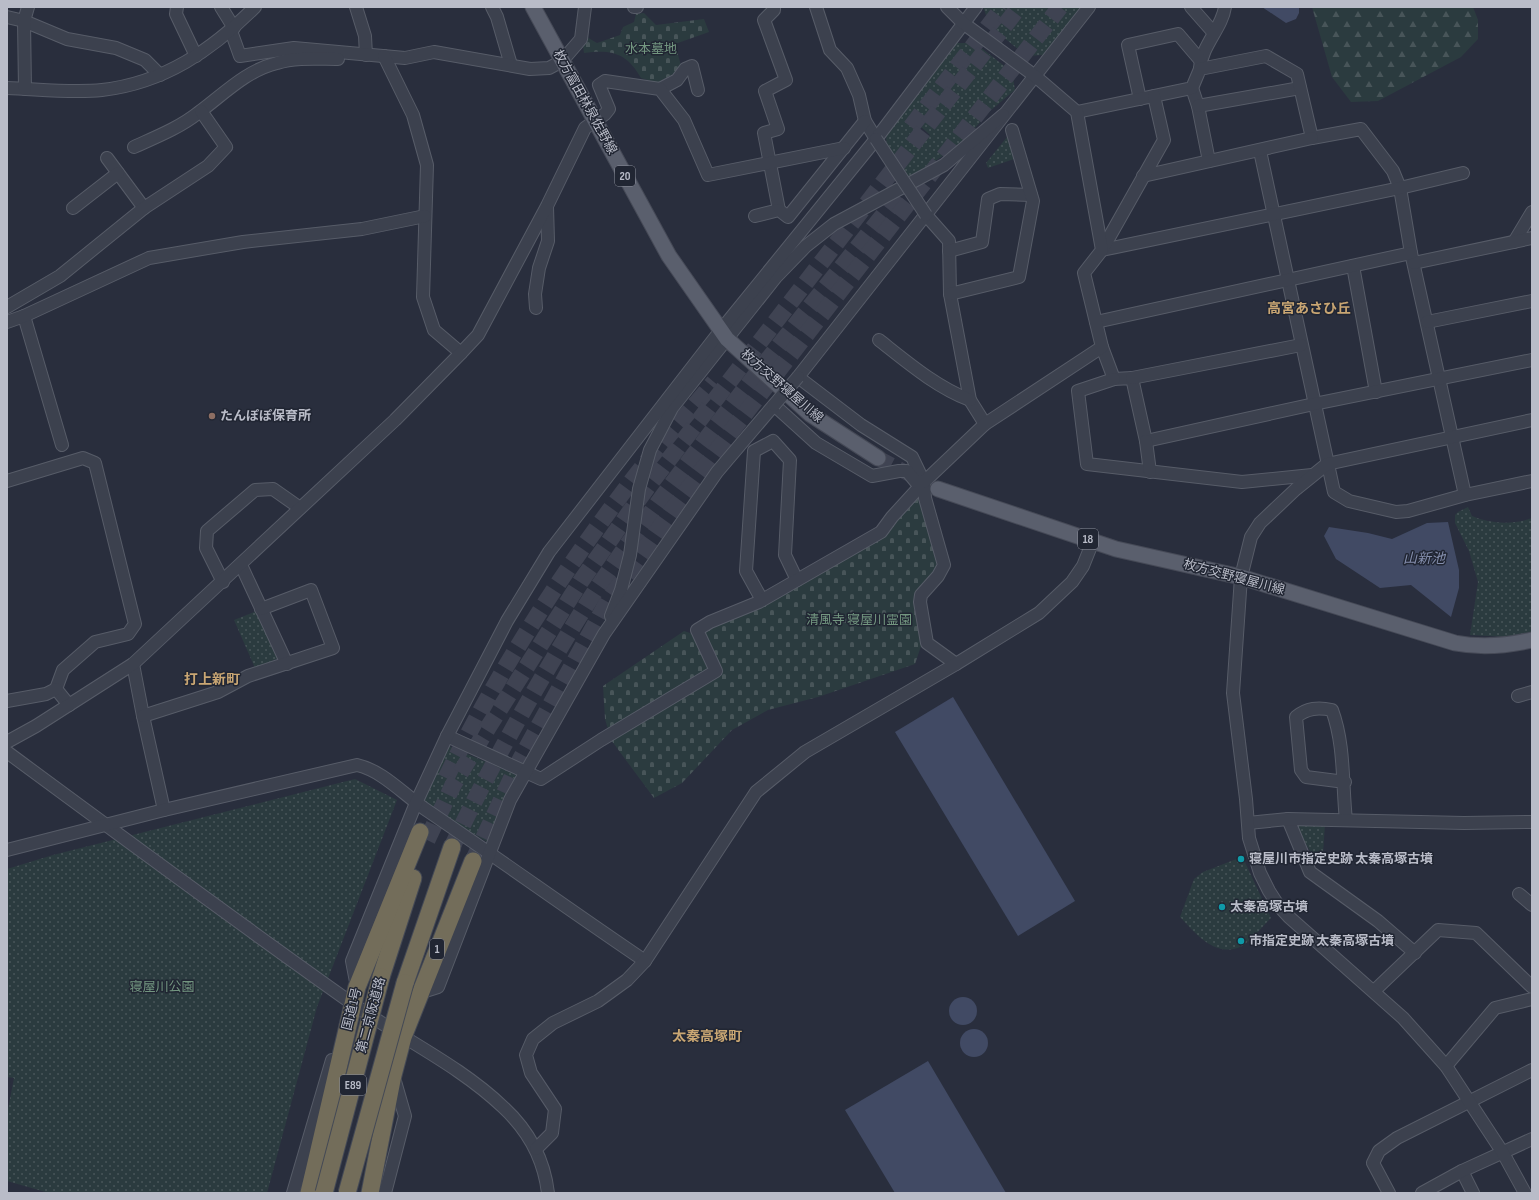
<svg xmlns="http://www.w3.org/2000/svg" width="1539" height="1200" viewBox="0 0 1539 1200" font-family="'Sofia Sans Condensed','Noto Sans JP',sans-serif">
<defs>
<pattern id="forest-firs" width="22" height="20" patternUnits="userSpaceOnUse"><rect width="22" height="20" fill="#2b3b3f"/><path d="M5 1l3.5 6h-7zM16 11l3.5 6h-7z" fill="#485559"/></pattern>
<pattern id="cemetery-stones" width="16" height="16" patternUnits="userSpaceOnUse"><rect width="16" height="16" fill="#2b3b3f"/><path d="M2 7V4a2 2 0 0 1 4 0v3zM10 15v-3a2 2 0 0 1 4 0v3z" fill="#485559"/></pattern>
<pattern id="park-dots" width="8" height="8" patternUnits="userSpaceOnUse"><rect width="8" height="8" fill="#2b3b3f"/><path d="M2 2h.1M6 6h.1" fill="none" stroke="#485559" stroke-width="1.8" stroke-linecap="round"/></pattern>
</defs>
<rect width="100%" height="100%" fill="#292e3d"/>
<!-- forest -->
<path fill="url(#forest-firs)" d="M 1312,7 L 1473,7 L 1478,20 L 1478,39 L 1461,57 L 1378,101 L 1351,102 L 1332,77 Z"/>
<!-- cemetery -->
<g fill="url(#cemetery-stones)">
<path d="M 644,13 L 656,25 L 704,19 L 709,32 L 675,44 L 682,69 L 657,83 L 641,78 C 627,53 612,49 584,53 L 583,46 L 585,36 L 597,43 L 620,35 L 623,27 L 634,22 L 636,14 Z"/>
<path d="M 919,495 L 938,568 L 918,596 L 922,643 L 915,664 L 818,697 L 768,710 L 732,730 L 682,783 L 654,798 L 611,740 L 605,719 L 603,686 L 684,631 L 693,634 L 882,537 Z"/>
</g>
<!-- park -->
<g fill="url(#park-dots)" fill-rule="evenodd">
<path d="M 983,7 L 1082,7 L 1044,55 L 1026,56 L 990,26 Z"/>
<path d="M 957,43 L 975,43 L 1012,72 L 1015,90 L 990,111 L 968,136 L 950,151 L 925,168 L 907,177 C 900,165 882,147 887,133 ZM 919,125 L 930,135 L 919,146 L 908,136 Z"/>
<path d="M 1007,137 L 1014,159 L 988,168 L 986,163 Z"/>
<path d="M 1468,507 L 1472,516 C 1491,524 1513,525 1532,518 L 1532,632 L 1508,637 L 1470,635 L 1478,582 L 1469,551 L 1455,523 L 1455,515 L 1458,512 Z"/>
<path d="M 259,610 L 279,658 L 255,668 L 234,620 Z"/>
<path d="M 446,745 L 519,776 L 489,843 L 415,799 Z"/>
<path d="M 355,779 L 397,800 L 317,1007 L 267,1193 L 49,1193 L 7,1181 L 7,1114 L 14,1078 L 7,1077 L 7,869 L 53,855 Z"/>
<path d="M 1325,824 L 1323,854 L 1315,860 L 1296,826 Z"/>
<path d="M 1239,858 L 1244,860 L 1271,918 C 1263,926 1251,941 1242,946 C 1216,959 1196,934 1180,917 L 1194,879 L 1203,872 Z"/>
</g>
<!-- water -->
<g fill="#414a64">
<path d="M 1262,7 L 1299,7 L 1299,13 L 1296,19 L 1286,23 Z"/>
<path d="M 1448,522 L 1459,570 L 1459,588 L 1451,617 L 1411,585 L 1380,588 L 1336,559 L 1324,536 L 1329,527 L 1368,533 L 1392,539 L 1427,523 Z"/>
<path d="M 953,697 L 1075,901 L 1018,936 L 895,732 Z"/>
<circle cx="963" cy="1011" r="14"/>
<circle cx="974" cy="1043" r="14"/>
<path d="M 928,1061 L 1006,1193 L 895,1193 L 845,1110 Z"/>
</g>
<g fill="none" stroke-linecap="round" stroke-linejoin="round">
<!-- major-tunnel -->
<path stroke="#3f4352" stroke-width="15" stroke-dasharray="15 8" stroke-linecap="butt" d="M 878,458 L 938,489"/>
<!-- highway-tunnel -->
<g stroke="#3f4352" stroke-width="17" stroke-dasharray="17 8" stroke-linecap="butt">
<path d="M 911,127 L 1003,7"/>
<path d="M 446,778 C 496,675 558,578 627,487 C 654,451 685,417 714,382"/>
<path d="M 427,840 L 453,785 L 489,726 L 581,581 L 646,489 L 1019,7"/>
<path d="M 452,847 C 479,789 510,733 542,678 C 560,648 578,617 598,587 C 695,446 805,314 912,179"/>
<path d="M 473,861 L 520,760 L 608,601 L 673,509 L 730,433 L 1060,7"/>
</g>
<defs>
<g id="minor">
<path d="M 177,7 L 176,14 L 196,56"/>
<path d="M 221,7 L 234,28"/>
<path d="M 356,7 L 365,36 L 366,55"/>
<path d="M 492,7 L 497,17 L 511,65"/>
<path d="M 634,7 L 637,7"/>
<path d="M 774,7 L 774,10 L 764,20 L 786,80 L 765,91 L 778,129 L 764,133 L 779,210"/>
<path d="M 816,7 L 830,50 L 847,68 L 859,95 L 865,121 L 876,139"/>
<path d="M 1191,7 L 1213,32"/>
<path d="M 7,17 L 24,21 L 67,39 L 116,48 L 145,60 L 160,75"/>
<path d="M 231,31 L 240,56 L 294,48 L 405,58 L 434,52 L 530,69 L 549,68 L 562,61 L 581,39 L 585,7"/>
<path d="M 384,56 L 413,115 L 427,165 L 423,297 L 434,330 L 461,353"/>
<path d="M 1200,68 C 1202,45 1222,28 1225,7"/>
<path d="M 7,88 C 38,89 71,93 102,90 C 164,83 212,50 255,7"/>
<path d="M 1192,88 L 1198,106 L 1209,161"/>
<path d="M 25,89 L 24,21 L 28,7"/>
<path d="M 660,89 L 677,80 L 685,69 L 692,66 L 698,90"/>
<path d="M 1140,99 L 1128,45 L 1178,34 L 1201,61"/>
<path d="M 1198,106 L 1300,88"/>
<path d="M 1077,112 L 1192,88 L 1200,69 L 1266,56 L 1297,74 L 1312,138 L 1361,129 L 1393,171 L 1400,188 L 1411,253 L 1465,495"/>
<path d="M 134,147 C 156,137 179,128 198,113 C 224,94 245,71 277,63 C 296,57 318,59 338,59"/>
<path d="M 1260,151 L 1334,492 L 1349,501 L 1396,512 L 1408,511 L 1465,495 L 1532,481"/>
<path d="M 107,158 L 144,208"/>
<path d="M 1143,176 L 1312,138"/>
<path d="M 73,208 L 118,173"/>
<path d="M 926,215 L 949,241 L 950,294 L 970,400 L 985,424"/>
<path d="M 755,216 L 779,210 L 788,217 L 865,121"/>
<path d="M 1514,242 L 1532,212"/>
<path d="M 1102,250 L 1400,188 L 1463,173"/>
<path d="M 1102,250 L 1164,140 L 1154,96"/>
<path d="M 949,251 L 982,242 L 988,199 L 1000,194 L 1031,195"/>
<path d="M 1414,263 L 1532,238"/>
<path d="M 1353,266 L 1376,392"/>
<path d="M 950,294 L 1019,277 L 1033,201 L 1012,130"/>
<path d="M 7,307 L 60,276 L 144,208 L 208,166 L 226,147 L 201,111"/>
<path d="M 536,308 L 535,294 L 539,268 L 548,241 L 547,207"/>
<path d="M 24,316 L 62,445"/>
<path d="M 7,322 L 24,316 L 149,258 L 243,242 L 362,229 L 425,216"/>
<path d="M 1096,322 L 1411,253"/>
<path d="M 1427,322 L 1532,301"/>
<path d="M 879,340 C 907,362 936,387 970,400"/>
<path d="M 1102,347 L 1114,379 L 1132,378 L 1146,441 L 1314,404 L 1532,360"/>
<path d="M 1132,378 L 1301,345"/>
<path d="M 1114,379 L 1078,391 L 1087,464 L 1242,482 L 1312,475"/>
<path d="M 1146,441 L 1150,472"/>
<path d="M 7,481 L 83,458 L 95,463 L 135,624 L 128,634 L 95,642 L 63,670 L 56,689 L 69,705"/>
<path d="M 924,482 L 912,457 L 861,425 L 798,377 L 1089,7"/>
<path d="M 241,565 L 287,664"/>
<path d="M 223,582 L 206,548 L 207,531 L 255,490 L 273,489 L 300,508"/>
<path d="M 762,600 L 746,571 L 754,451 L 773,441 L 790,460 L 785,555 L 797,580"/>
<path d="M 611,616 L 621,590 L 630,555 L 639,489 L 650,450 L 672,408 L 776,277 L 806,246 L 834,224 L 944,165 L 1003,115"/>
<path d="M 133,664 L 143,716 L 164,810"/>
<path d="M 1518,696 L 1532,692"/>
<path d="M 7,701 L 46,694 L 56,689"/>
<path d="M 143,716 L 218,692 L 248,676 L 333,648 L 311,590 L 261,609"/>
<path d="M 447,736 L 541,779 L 601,740 L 716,671 L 697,630 L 710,622 L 759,602 L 881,532 L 892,517 L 924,482 L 925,498 L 944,565 L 938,576 L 921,595 L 920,602 L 927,643 L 956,664"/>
<path d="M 7,742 L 36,726 L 133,664 L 395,420 L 461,353 L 478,335 L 547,206 L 585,128 L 605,114 L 609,109 L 599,85 L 605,81 L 660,89 L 684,120 L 708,175 L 844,148"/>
<path d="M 7,752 C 122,837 237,922 353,1004 C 402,1039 459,1065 503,1107 C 528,1130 544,1159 548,1193"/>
<path d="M 1345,782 L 1306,777 L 1301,770 L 1296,717 C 1307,708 1318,707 1332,710 C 1345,745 1342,784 1346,820"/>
<path d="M 1288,819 L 1310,872 L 1378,921 L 1415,953"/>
<path d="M 1248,823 L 1288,819 L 1464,823 L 1532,822"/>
<path d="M 7,850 L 164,810 L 357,765 C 383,771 403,794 425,809 C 499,859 571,911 645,961"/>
<path d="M 1519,894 L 1532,905"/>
<path d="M 357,987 L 352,961 L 416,803 L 447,736 L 507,621 L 549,552 L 721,330 L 876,139 L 976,7"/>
<path d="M 1374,991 L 1438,930 L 1476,933 L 1532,987"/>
<path d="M 419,993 L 438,987 L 510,800 L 604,634 L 717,472 L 774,405 L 816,443 L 872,476 L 899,471 L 907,471 L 916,482 L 924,482 L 985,424 L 1102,347 L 1084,273 L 1102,250 L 1077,112 L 1035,76 L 963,23 L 947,7"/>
<path d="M 1446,1066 L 1495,1008 L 1532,999"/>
<path d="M 536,1149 L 552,1133 L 555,1109 L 531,1073 L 526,1055 L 533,1039 L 553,1023 L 598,1001 L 627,980 L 645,961 L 756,792 L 805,752 L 956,664 L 1039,613 L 1072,582 L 1083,566 L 1093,541"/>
<path d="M 1462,1171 L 1473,1193"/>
<path d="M 293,1193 L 332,1060"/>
<path d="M 385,1193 L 405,1116 L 394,1078"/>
<path d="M 1389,1193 L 1373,1163 L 1379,1151 L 1397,1138 L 1532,1070"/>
<path d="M 1422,1193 L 1462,1171 L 1532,1139"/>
<path d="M 1525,1193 L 1503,1153 L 1446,1066 L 1403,1018 L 1289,917 L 1278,905 L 1269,891 L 1260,873 L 1249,838 L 1246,799 L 1233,693 L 1241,577 L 1251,537 L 1260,523 L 1296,489 L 1327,464 L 1532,420"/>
</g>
<g id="major">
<path d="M 533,7 L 669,256 L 727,339 L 810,414 L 878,458"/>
<path d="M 938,489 L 1116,549 L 1241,577 L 1455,643 C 1481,648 1506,646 1532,640"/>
</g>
<g id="highway">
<path d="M 381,977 L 413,878"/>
<path d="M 405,983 L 452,847"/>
<path d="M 309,1193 L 357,987 L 420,832"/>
<path d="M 370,1193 L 393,1075 L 403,1037 L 473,861"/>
</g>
</defs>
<!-- minor casing -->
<use href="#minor" stroke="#575c68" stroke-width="14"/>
<!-- major casing -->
<use href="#major" stroke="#464a57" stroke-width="17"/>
<!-- highway casing -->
<use href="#highway" stroke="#444955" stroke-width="19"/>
<!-- minor -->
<use href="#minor" stroke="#3c414e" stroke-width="12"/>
<!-- major -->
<use href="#major" stroke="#5a5f6d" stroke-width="15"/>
<!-- highway -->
<use href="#highway" stroke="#736d5a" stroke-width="17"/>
<defs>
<g id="minor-bridge">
<path d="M 876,139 L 926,215"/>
<path d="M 774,405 L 798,377"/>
</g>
<g id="highway-bridge">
<path d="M 324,1193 L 381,977"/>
<path d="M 347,1193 L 405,983"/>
</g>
</defs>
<!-- minor-bridge casing -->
<use href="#minor-bridge" stroke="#575c68" stroke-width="14" stroke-linecap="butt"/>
<!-- highway-bridge casing -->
<use href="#highway-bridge" stroke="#444955" stroke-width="19" stroke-linecap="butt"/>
<!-- minor-bridge -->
<use href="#minor-bridge" stroke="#3c414e" stroke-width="12"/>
<!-- highway-bridge -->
<use href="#highway-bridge" stroke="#736d5a" stroke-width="17"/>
</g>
<!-- markers -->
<circle fill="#8d6e63" stroke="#212633" stroke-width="1.5" cx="212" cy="416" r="4"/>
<g fill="#0f9aa8" stroke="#212633" stroke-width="1.5">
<circle cx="1241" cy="859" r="4"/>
<circle cx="1222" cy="907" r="4"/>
<circle cx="1241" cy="941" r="4"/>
</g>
<g text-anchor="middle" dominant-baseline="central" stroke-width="3" stroke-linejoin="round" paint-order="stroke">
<!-- shield labels -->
<g fill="#212633" stroke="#8b8f9b" stroke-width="1">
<rect x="615" y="166" width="20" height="20" rx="3"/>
<rect x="1078" y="529" width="20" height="20" rx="3"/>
<rect x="430" y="939" width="14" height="20" rx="3"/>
<rect x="340" y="1075" width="26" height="20" rx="3"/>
</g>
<g font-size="12" font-weight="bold" fill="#b9bcc8">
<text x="625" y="176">20</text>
<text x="1088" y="539">18</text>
<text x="437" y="949">1</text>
<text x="353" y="1085">E89</text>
</g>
<!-- park labels -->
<g font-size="13" fill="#739680" stroke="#212633">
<text x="651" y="49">水本墓地</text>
<text x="859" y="620">清風寺 寝屋川霊園</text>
<text x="162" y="987">寝屋川公園</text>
</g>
<!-- street labels -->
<g font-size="13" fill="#b9bcc8" stroke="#212633">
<text transform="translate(585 102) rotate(61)">枚方富田林泉佐野線</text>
<text transform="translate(782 386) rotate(41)">枚方交野寝屋川線</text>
<text transform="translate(1234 577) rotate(15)">枚方交野寝屋川線</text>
<text transform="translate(352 1009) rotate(-76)">国道1号</text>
<text transform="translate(371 1015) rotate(-75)">第二京阪道路</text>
</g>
<!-- poi labels -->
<g font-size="13" font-weight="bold" fill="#b9bcc8" stroke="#212633" text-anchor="start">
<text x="220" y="416">たんぽぽ保育所</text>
<text x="1249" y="859">寝屋川市指定史跡 太秦高塚古墳</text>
<text x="1230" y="907">太秦高塚古墳</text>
<text x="1249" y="941">市指定史跡 太秦高塚古墳</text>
</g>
<!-- neighbourhood labels -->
<g font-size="14" font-weight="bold" fill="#c9a673" stroke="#212633">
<text x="1309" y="308">高宮あさひ丘</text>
<text x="212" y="679">打上新町</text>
<text x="707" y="1036">太秦高塚町</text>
</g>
<!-- water labels -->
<g font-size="14" font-style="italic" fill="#848eac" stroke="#212633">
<text x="1424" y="558">山新池</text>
</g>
</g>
<!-- border -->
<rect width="1539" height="1200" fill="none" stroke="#b9bcc8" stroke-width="16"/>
</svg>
